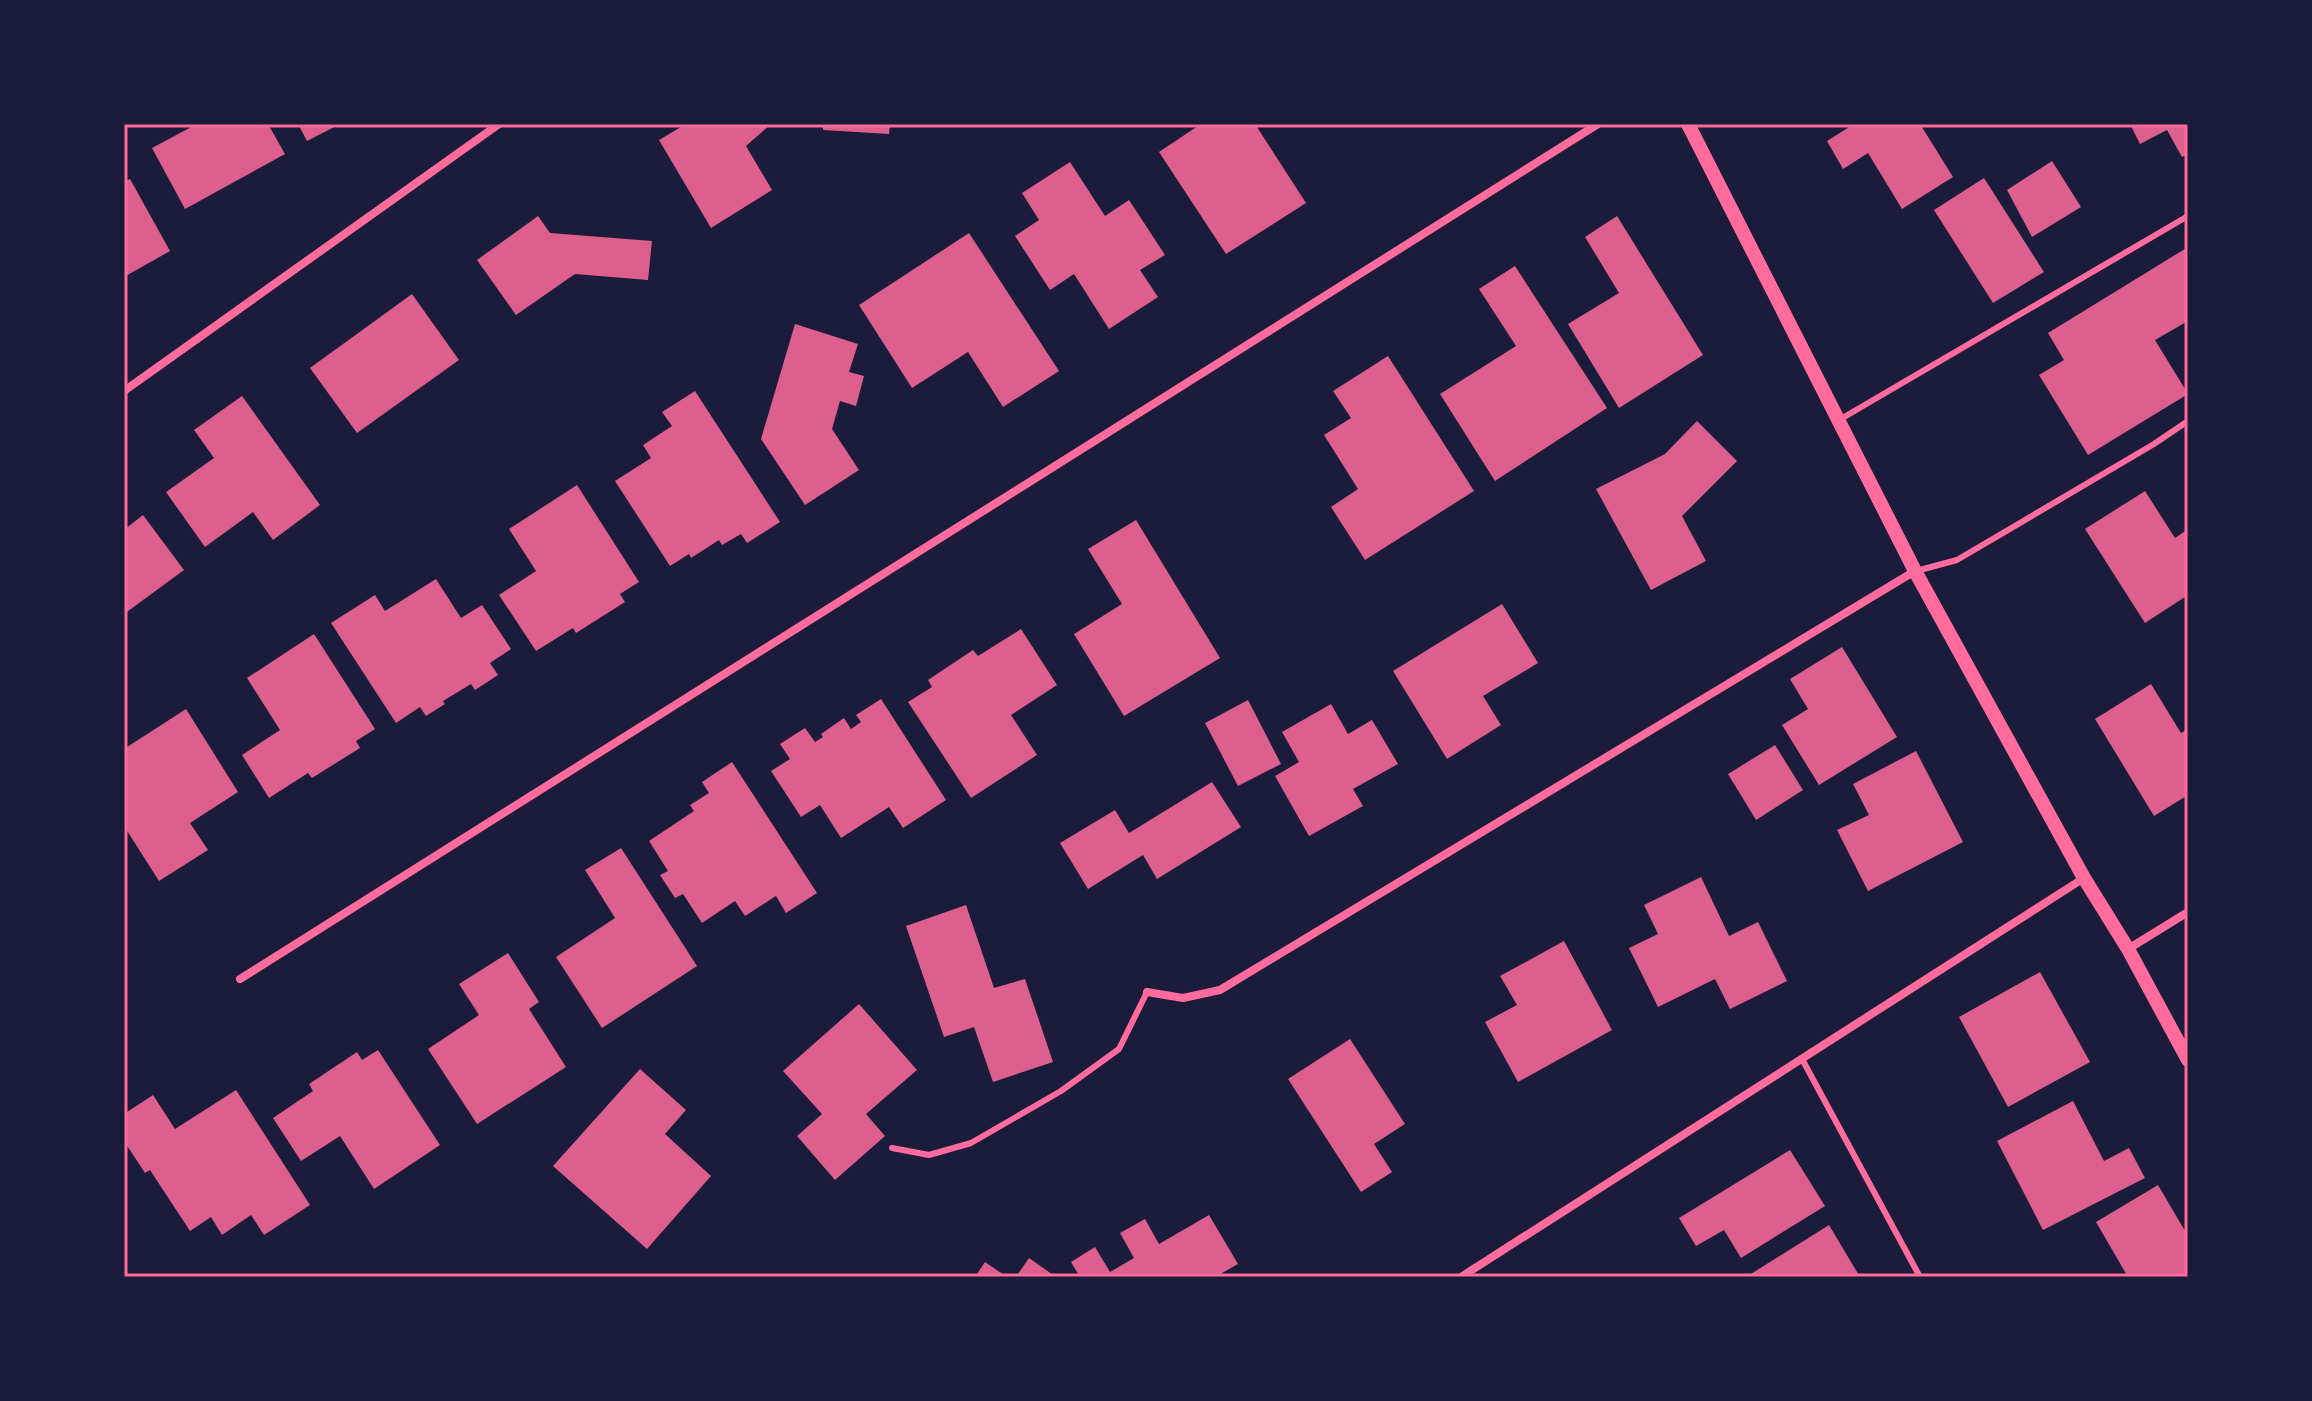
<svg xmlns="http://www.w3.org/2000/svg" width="2312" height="1401" viewBox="0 0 2312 1401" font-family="Manrope,sans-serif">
<rect width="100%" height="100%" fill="#1b1b3a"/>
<!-- building -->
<g fill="#dd5f8e">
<path d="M 197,124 L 268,124 L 285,154 L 185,209 L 152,148 Z"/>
<path d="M 298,124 L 340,124 L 307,141 Z"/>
<path d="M 686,124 L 771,124 L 746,146 L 772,190 L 711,228 L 659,140 Z"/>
<path d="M 823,124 L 890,124 L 889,134 L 823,130 Z"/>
<path d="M 1201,124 L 1255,124 L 1306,203 L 1226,254 L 1159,152 Z"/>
<path d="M 1854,124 L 1920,124 L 1953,177 L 1902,209 L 1868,153 L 1843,169 L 1827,141 Z"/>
<path d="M 2130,124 L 2188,124 L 2188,154 L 2182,157 L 2167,130 L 2140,144 Z"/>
<path d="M 2052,161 L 2081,207 L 2032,237 L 2007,190 Z"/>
<path d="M 1070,162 L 1105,216 L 1129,200 L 1165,255 L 1140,270 L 1158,297 L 1109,329 L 1074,274 L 1050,290 L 1015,236 L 1039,220 L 1022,193 Z"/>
<path d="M 1984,178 L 2044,272 L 1993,303 L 1934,210 Z"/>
<path d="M 130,179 L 170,251 L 124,277 L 124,182 Z"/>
<path d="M 538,216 L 550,233 L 652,241 L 648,280 L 575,274 L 516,315 L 477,260 Z"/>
<path d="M 1617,216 L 1703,355 L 1619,408 L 1568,324 L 1619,293 L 1585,237 Z"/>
<path d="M 969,233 L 1059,371 L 1003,407 L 968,352 L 912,388 L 859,305 Z"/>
<path d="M 2188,247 L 2188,321 L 2155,340 L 2188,394 L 2088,455 L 2039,375 L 2064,360 L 2048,333 Z"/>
<path d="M 1515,266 L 1607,408 L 1495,481 L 1440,394 L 1516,346 L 1479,289 Z"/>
<path d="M 412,294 L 459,360 L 357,433 L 310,368 Z"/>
<path d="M 795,324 L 858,344 L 849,372 L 864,376 L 856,406 L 840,401 L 832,429 L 859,470 L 805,505 L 761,439 Z"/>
<path d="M 1388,356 L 1474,491 L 1365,560 L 1331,507 L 1358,489 L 1324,435 L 1351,418 L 1333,391 Z"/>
<path d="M 695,391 L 780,522 L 747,543 L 741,534 L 722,545 L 719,540 L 691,558 L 689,554 L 670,566 L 615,481 L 651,458 L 643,445 L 672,426 L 662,412 Z"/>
<path d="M 242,396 L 320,505 L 273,540 L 253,512 L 205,547 L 166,492 L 214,458 L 194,430 Z"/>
<path d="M 1697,421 L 1737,461 L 1682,516 L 1706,561 L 1651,590 L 1596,489 L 1665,454 Z"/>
<path d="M 577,485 L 639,582 L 620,594 L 625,602 L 576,633 L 573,628 L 536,651 L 499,595 L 536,571 L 509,529 Z"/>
<path d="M 2145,491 L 2175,538 L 2188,529 L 2188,595 L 2145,623 L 2085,529 Z"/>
<path d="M 143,515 L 184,570 L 124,614 L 124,530 Z"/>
<path d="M 1136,520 L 1220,658 L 1124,716 L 1074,634 L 1122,604 L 1088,549 Z"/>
<path d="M 436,579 L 461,618 L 482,605 L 511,649 L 490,663 L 498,675 L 475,690 L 471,684 L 443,701 L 445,704 L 426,716 L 420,707 L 396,723 L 331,623 L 375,595 L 385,611 Z"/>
<path d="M 1502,604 L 1538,663 L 1483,696 L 1501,725 L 1447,759 L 1393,671 Z"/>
<path d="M 1021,629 L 1057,685 L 1011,715 L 1037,755 L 971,798 L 908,702 L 932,687 L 928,680 L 973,650 L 978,656 Z"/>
<path d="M 314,634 L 375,729 L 356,741 L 360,748 L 312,778 L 308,773 L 269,798 L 242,755 L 280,730 L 247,678 Z"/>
<path d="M 1842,647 L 1897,737 L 1819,785 L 1782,725 L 1808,709 L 1790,679 Z"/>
<path d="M 2151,684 L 2181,733 L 2188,729 L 2188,795 L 2154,816 L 2095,719 Z"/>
<path d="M 881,699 L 946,800 L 903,828 L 889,807 L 841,838 L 820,805 L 801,817 L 771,771 L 790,759 L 780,744 L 805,728 L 815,742 L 823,737 L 821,734 L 844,718 L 851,729 L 861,722 L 856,715 Z"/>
<path d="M 1248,700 L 1281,764 L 1238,786 L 1205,723 Z"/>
<path d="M 1331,704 L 1348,734 L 1372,720 L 1398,764 L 1353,789 L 1363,806 L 1309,836 L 1275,776 L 1299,762 L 1282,732 Z"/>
<path d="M 186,709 L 238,792 L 190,823 L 208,850 L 159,881 L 124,826 L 124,749 Z"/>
<path d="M 1775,745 L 1803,790 L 1756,820 L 1728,774 Z"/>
<path d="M 1916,751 L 1963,842 L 1868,891 L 1837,830 L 1869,815 L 1853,784 Z"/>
<path d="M 732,762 L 817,893 L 786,913 L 776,896 L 745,916 L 735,901 L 702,923 L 683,894 L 675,898 L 660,875 L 668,871 L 649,841 L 694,811 L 690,805 L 709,793 L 702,782 Z"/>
<path d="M 1212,782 L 1241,827 L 1157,879 L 1143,855 L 1088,889 L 1060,843 L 1115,810 L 1129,833 Z"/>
<path d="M 621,848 L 697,966 L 602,1028 L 556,957 L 615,918 L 585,870 Z"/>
<path d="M 1701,877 L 1729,936 L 1758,922 L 1787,981 L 1730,1009 L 1715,979 L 1658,1007 L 1629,948 L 1658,934 L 1644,905 Z"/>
<path d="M 966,905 L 994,988 L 1025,979 L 1053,1062 L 993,1082 L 974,1027 L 944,1037 L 906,926 Z"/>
<path d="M 1564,941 L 1612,1030 L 1518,1082 L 1485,1022 L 1517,1005 L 1500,976 Z"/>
<path d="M 508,953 L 539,1002 L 529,1009 L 566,1067 L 477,1124 L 428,1049 L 479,1015 L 459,984 Z"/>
<path d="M 2040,972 L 2090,1062 L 2008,1107 L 1959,1017 Z"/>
<path d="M 859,1004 L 917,1070 L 866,1114 L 885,1136 L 835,1180 L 797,1136 L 822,1114 L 783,1071 Z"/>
<path d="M 1350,1039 L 1405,1124 L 1374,1144 L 1392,1172 L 1361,1192 L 1288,1079 Z"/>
<path d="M 378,1050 L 440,1145 L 374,1189 L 340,1136 L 301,1161 L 273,1118 L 313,1091 L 309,1084 L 357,1052 L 362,1060 Z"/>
<path d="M 640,1069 L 686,1110 L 665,1134 L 711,1176 L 647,1249 L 553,1166 Z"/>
<path d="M 236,1090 L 310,1205 L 264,1235 L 251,1215 L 222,1235 L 211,1217 L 190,1231 L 150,1170 L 145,1173 L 124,1141 L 124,1114 L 153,1095 L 175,1129 Z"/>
<path d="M 2073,1101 L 2104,1161 L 2129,1148 L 2145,1178 L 2043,1230 L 1997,1141 Z"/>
<path d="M 1790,1150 L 1825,1206 L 1741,1258 L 1724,1230 L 1696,1246 L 1679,1218 Z"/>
<path d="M 2158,1185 L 2188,1236 L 2188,1277 L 2128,1277 L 2096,1222 Z"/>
<path d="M 1209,1215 L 1238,1264 L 1215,1277 L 1080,1277 L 1071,1262 L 1095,1247 L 1110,1272 L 1134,1258 L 1120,1233 L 1145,1219 L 1159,1244 Z"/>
<path d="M 1829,1225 L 1860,1277 L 1746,1277 Z"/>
<path d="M 1029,1258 L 1056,1277 L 1016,1277 Z"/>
<path d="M 985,1262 L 1007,1277 L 975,1277 Z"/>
</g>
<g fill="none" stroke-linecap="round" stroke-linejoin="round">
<!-- service -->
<g stroke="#ff6b9d" stroke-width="6">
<path d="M 1839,420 L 2188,216"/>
<path d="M 1916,571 L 1957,560 L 2154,444 L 2188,421"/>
<path d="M 1802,1059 L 1920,1277"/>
<path d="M 892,1148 L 929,1155 L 971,1143 L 1061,1091 L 1119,1049 L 1147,992"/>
</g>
<!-- minor -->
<g stroke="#ff6b9d" stroke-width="8">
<path d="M 124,391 L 499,124"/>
<path d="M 2128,949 L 2188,912"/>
<path d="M 240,979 L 1598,124"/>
<path d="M 1147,992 L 1183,998 L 1220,990 L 1915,571"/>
<path d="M 1461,1277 L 2084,878"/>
</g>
<!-- tertiary -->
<path stroke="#ff6b9d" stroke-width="14" d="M 1688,124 L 1915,571 L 2084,878 L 2128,949 L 2188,1060"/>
</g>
<!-- border -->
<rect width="2312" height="1401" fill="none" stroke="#1b1b3a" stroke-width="252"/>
<rect x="126" y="126" width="2060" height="1149" fill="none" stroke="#ff6b9d" stroke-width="3"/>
</svg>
